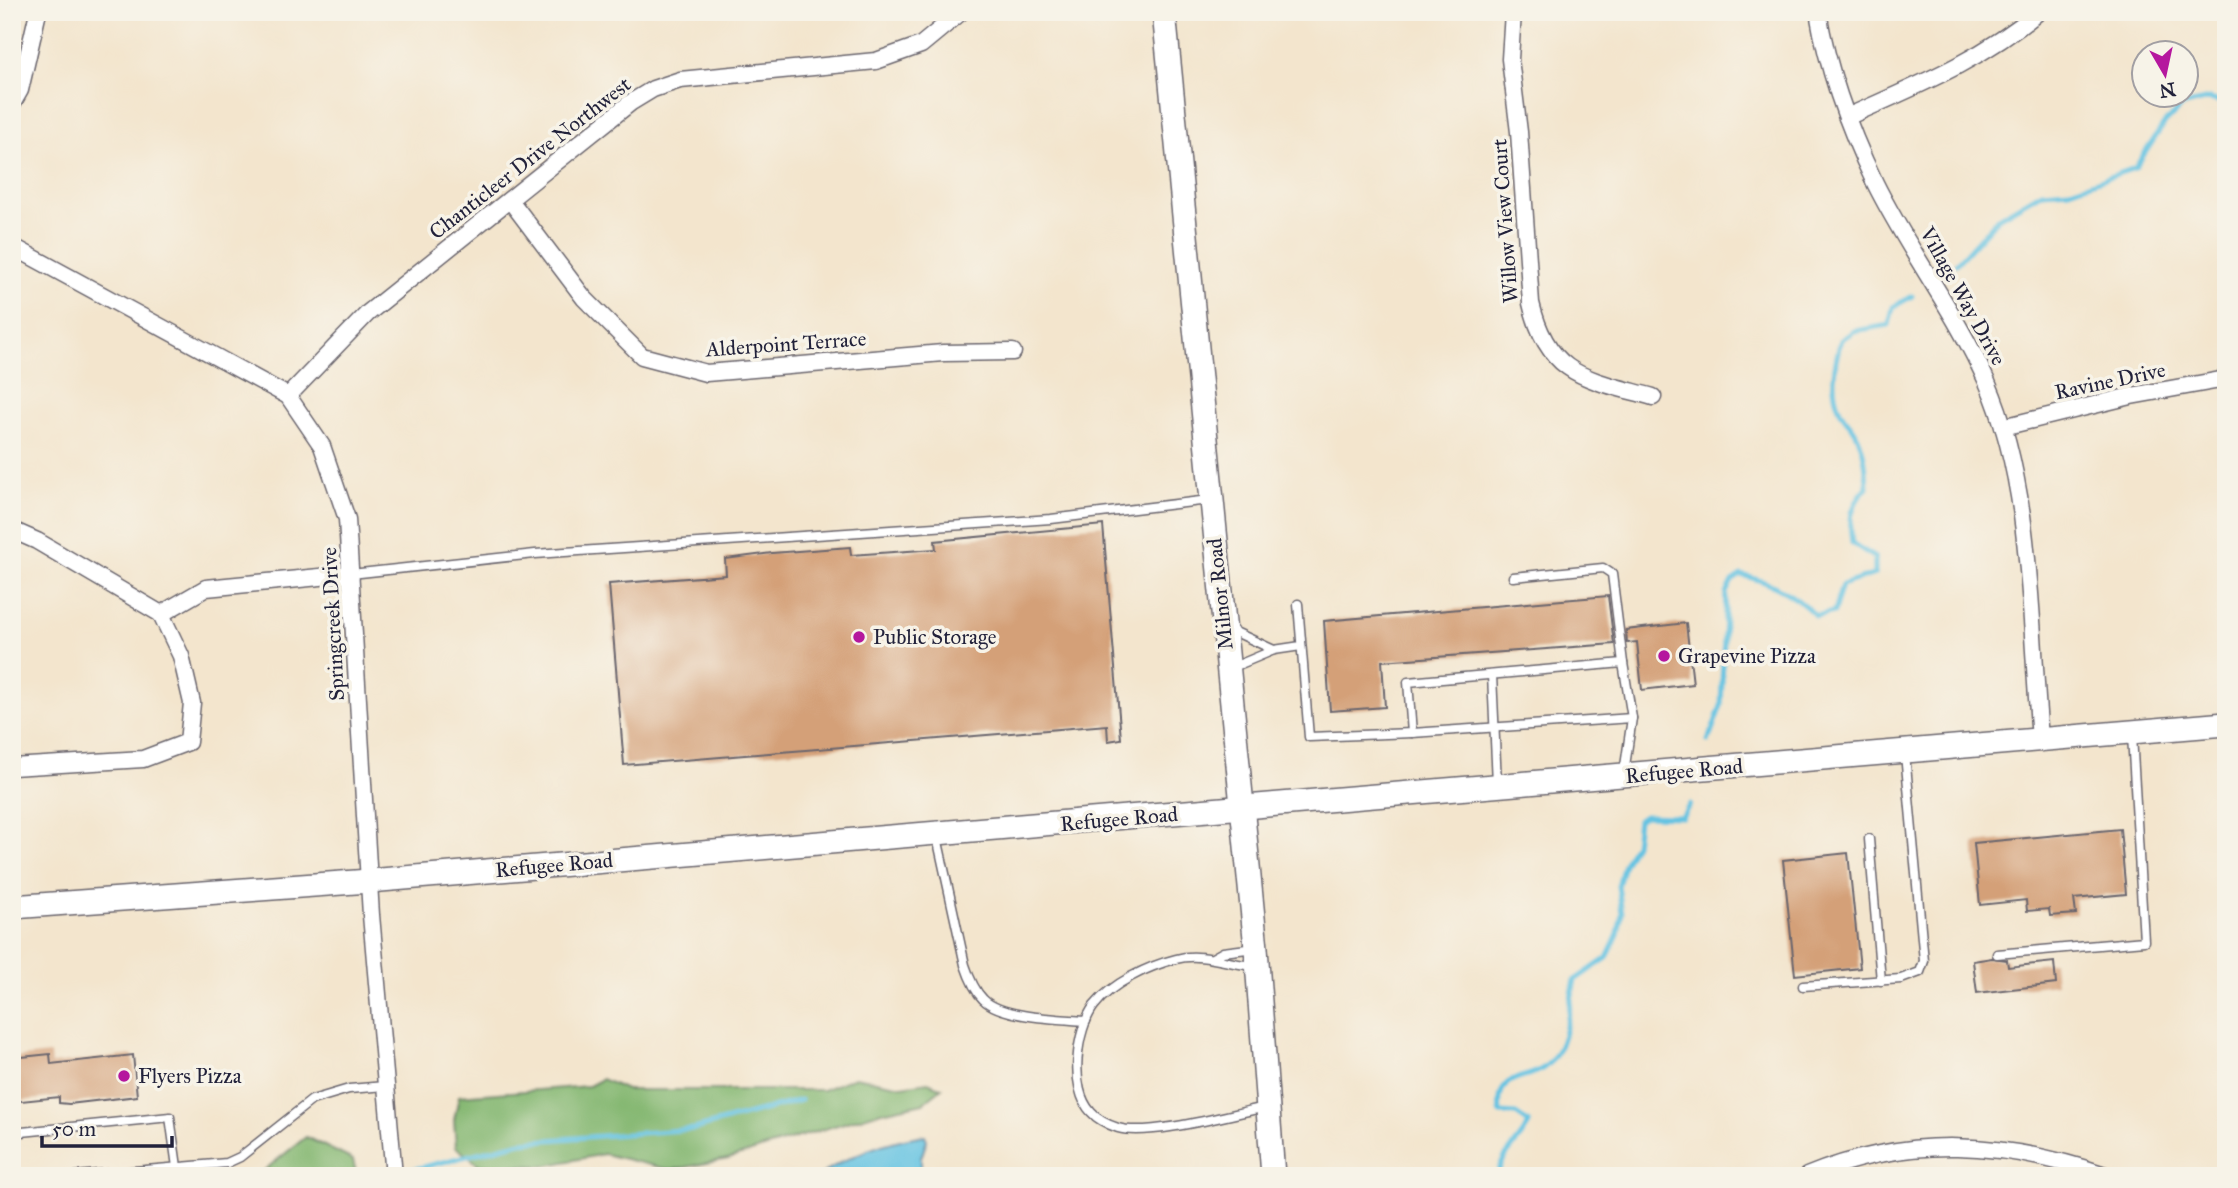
<svg xmlns="http://www.w3.org/2000/svg" width="2238" height="1188" viewBox="0 0 2238 1188" font-family="'IM FELL Great Primer',serif">
<rect width="100%" height="100%" fill="#f7f3e8"/>
<filter id="ink" filterUnits="userSpaceOnUse"><feTurbulence type="fractalNoise" baseFrequency=".0143" numOctaves="2"/><feDisplacementMap in="SourceGraphic" scale="14" xChannelSelector="R" yChannelSelector="G"/><feConvolveMatrix kernelMatrix="1 2 1 2 8 2 1 2 1" color-interpolation-filters="sRGB"/></filter>
<filter id="wash" filterUnits="userSpaceOnUse"><feTurbulence type="fractalNoise" baseFrequency=".00686" numOctaves="4" result="noise"/><feDisplacementMap in="SourceGraphic" scale="28" xChannelSelector="R" yChannelSelector="G"/><feGaussianBlur stdDeviation="1.57" result="paint"/><feColorMatrix in="noise" values="0 0 0 0 0 0 0 0 0 0 0 0 0 0 0 0 0 1.4 0 .05"/><feComposite in="paint" operator="in"/></filter>
<g filter="url(#wash)">
<rect width="100%" height="100%" fill="#f3e5cd"/>
<!-- forest -->
<g fill="#85b872" stroke="#546d56" stroke-width="2">
<path d="M 855,1077 L 902,1086 L 928,1082 L 942,1088 L 923,1103 L 873,1114 L 728,1159 L 671,1170 L 604,1154 L 544,1166 L 479,1165 L 456,1147 L 454,1120 L 459,1096 L 589,1086 L 602,1079 L 626,1090 L 823,1090 Z"/>
<path d="M 306,1137 L 353,1160 L 357,1176 L 257,1176 Z"/>
</g>
<!-- water -->
<path fill="#64c3e2" stroke="#43728e" stroke-width="2" d="M 925,1135 L 927,1140 L 921,1158 L 921,1176 L 819,1176 C 850,1154 886,1141 925,1135 Z"/>
<g fill="none" stroke-linecap="round" stroke-linejoin="round">
<!-- stream -->
<g stroke="#64c3e2" stroke-width="5">
<path d="M 1956,264 L 1998,218 L 2042,192 L 2070,190 L 2135,168 L 2164,124 L 2182,106 L 2209,99 L 2226,103"/>
<path d="M 1708,741 L 1721,706 L 1726,593 L 1732,581 L 1741,575 C 1771,582 1794,594 1816,616 L 1834,612 L 1842,585 L 1875,574 L 1875,558 L 1852,543 C 1849,519 1850,506 1867,487 C 1866,467 1865,451 1856,433 C 1852,425 1844,419 1840,410 C 1829,389 1835,361 1841,340 L 1854,331 L 1889,325 L 1893,307 L 1912,296"/>
<path d="M 396,1174 L 521,1142 L 694,1129 L 801,1100"/>
<path d="M 1497,1176 C 1503,1151 1520,1144 1529,1123 L 1516,1114 L 1500,1113 C 1495,1066 1531,1085 1550,1062 C 1569,1040 1568,1007 1575,980 L 1607,958 L 1618,934 L 1622,913 L 1618,886 L 1624,864 L 1635,844 L 1638,820 L 1644,816 L 1682,817 L 1690,804"/>
</g>
</g>
<g id="blocks">
<!-- building -->
<g fill="#d4a078">
<path d="M 1103,525 L 1121,739 L 1108,741 L 1107,725 L 624,765 L 609,584 L 726,575 L 725,559 L 772,553 L 850,547 L 851,555 L 936,549 L 935,541 Z"/>
<path d="M 1608,596 L 1614,644 L 1382,661 L 1385,707 L 1330,711 L 1324,621 Z"/>
<path d="M 1686,623 L 1693,684 L 1642,690 L 1637,642 L 1627,643 L 1626,630 Z"/>
<path d="M 2120,829 L 2126,894 L 2074,899 L 2076,914 L 2050,916 L 2049,909 L 2027,911 L 2026,900 L 1980,905 L 1974,843 Z"/>
<path d="M 1848,853 L 1860,968 L 1795,975 L 1783,860 Z"/>
<path d="M 1992,958 L 2007,960 L 2008,967 L 2054,962 L 2056,984 L 1977,993 L 1973,961 Z"/>
<path d="M 50,1054 L 51,1064 L 133,1055 L 137,1096 L 69,1104 L 59,1103 L 59,1097 L 12,1102 L 12,1058 Z"/>
</g>
</g>
</g>
<g filter="url(#ink)">
<use href="#blocks" fill-opacity="0" stroke="#6b666e" stroke-width="2"/>
<g fill="none" stroke-linecap="round" stroke-linejoin="round">
<defs>
<g id="lane">
<path d="M 351,574 L 535,554 L 1051,519 L 1209,500"/>
<path d="M 1513,577 L 1603,568 L 1612,574 L 1623,663"/>
<path d="M 1298,604 L 1309,737 L 1412,733 L 1408,682 L 1623,663 L 1632,718 L 1624,773"/>
<path d="M 1229,629 L 1274,650"/>
<path d="M 1231,668 L 1274,650 L 1301,646"/>
<path d="M 1492,675 L 1497,783"/>
<path d="M 1412,733 L 1632,718"/>
<path d="M 937,837 L 965,965 C 969,977 974,990 983,999 C 1001,1018 1060,1019 1086,1021"/>
<path d="M 1869,839 L 1881,981"/>
<path d="M 1997,954 L 2144,941 L 2132,735"/>
<path d="M 1214,957 L 1223,952 L 1255,948"/>
<path d="M 1254,966 C 1228,964 1202,952 1176,959 C 1148,966 1112,983 1094,1006 C 1076,1030 1069,1089 1091,1112 C 1097,1119 1109,1125 1118,1128 C 1149,1137 1232,1114 1266,1107"/>
<path d="M 1803,986 L 1901,979 L 1920,972 L 1924,961 L 1905,754"/>
<path d="M 12,1133 L 170,1117 L 177,1167"/>
<path d="M 76,1176 L 227,1163 L 240,1157 L 312,1100 L 349,1089 L 385,1086"/>
</g>
<g id="street">
<path d="M 1513,12 L 1510,59 L 1519,132 L 1531,303 C 1548,377 1588,379 1653,397"/>
<path d="M 1818,12 C 1828,72 1849,129 1875,183 C 1909,252 1956,312 1987,382 C 2033,486 2030,627 2040,738"/>
<path d="M 12,104 L 20,90 L 38,12"/>
<path d="M 1847,117 C 1914,87 1982,60 2038,12"/>
<path d="M 510,200 L 584,298 L 642,356 L 706,373 L 943,353 L 1013,352"/>
<path d="M 12,246 L 288,396 L 322,446 L 347,519 L 371,915 L 394,1176"/>
<path d="M 288,396 L 368,313 L 630,103 L 653,89 L 680,80 L 876,61 L 921,45 L 961,12"/>
<path d="M 2003,427 L 2131,396 L 2226,379"/>
<path d="M 12,530 L 37,541 L 161,614"/>
<path d="M 161,614 L 206,588 L 351,574"/>
<path d="M 12,767 L 143,759 L 188,742 L 192,703 L 181,656 L 161,614"/>
<path d="M 1807,1176 C 1909,1134 2005,1141 2108,1176"/>
</g>
<g id="secondary">
<path d="M 1164,12 L 1256,948 L 1273,1176"/>
<path d="M 12,907 L 369,881 L 2226,724"/>
</g>
</defs>
<!-- lane casing -->
<use href="#lane" stroke="#6b666e" stroke-width="11"/>
<!-- street casing -->
<use href="#street" stroke="#6b666e" stroke-width="19"/>
<!-- secondary casing -->
<use href="#secondary" stroke="#6b666e" stroke-width="26"/>
<!-- lane -->
<use href="#lane" stroke="#fff" stroke-width="8"/>
<!-- street -->
<use href="#street" stroke="#fff" stroke-width="16"/>
<!-- secondary -->
<use href="#secondary" stroke="#fff" stroke-width="23"/>
</g>
</g>
<!-- markers -->
<g fill="#b5179e" stroke="#f7f3e8" stroke-width="2.5">
<circle cx="859" cy="637" r="7"/>
<circle cx="1664" cy="656" r="7"/>
<circle cx="124" cy="1076" r="7"/>
</g>
<g text-anchor="middle" dominant-baseline="central" stroke-width="7" stroke-linejoin="round" paint-order="stroke">
<!-- street labels -->
<g font-size="21" fill="#22223b" stroke="#f7f3e8">
<text transform="translate(530 158) rotate(-38)">Chanticleer Drive Northwest</text>
<text transform="translate(1505 221) rotate(-94)">Willow View Court</text>
<text transform="translate(1963 296) rotate(61)">Village Way Drive</text>
<text transform="translate(786 344) rotate(-4)">Alderpoint Terrace</text>
<text transform="translate(2110 381) rotate(-12)">Ravine Drive</text>
<text transform="translate(1220 594) rotate(-96)">Milnor Road</text>
<text transform="translate(333 624) rotate(-93)">Springcreek Drive</text>
<text transform="translate(1684 771) rotate(-5)">Refugee Road</text>
<text transform="translate(1119 819) rotate(-5)">Refugee Road</text>
<text transform="translate(554 865) rotate(-5)">Refugee Road</text>
</g>
<!-- poi labels -->
<g font-size="21" fill="#22223b" stroke="#f7f3e8" text-anchor="start">
<text x="873" y="637">Public Storage</text>
<text x="1678" y="656">Grapevine Pizza</text>
<text x="138" y="1076">Flyers Pizza</text>
</g>
</g>
<!-- margin -->
<rect width="2238" height="1188" fill="none" stroke="#f7f3e8" stroke-width="42"/>
<!-- north arrow -->
<g transform="translate(2165 74) rotate(171)"><circle r="33" fill="#f7f3e8" stroke="#a29fa3" stroke-width="2"/>
<path d="M0-5L12 26L0 18L-12 26Z" fill="#b5179e"/>
<text y="-10" font-size="19" font-weight="bold" text-anchor="middle" fill="#22223b">N</text>
</g>
<!-- scale -->
<path d="M42 1136v10h130v-10" fill="none" stroke="#22223b" stroke-width="3.5"/>
<text x="52" y="1136" font-size="21" fill="#22223b" stroke="#f7f3e8" stroke-width="5" paint-order="stroke">50 m</text>
</svg>
